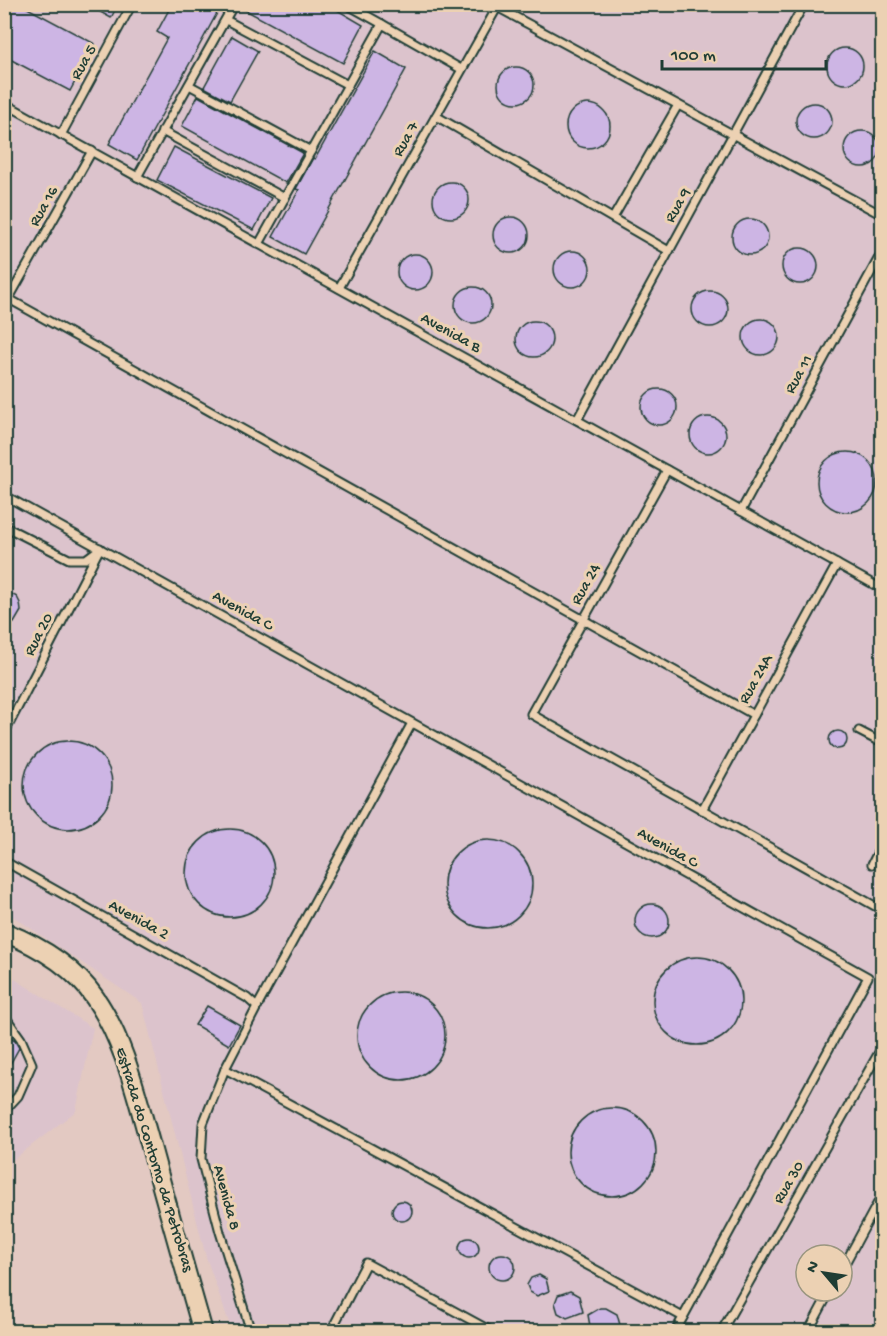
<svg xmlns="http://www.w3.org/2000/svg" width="887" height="1336" viewBox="0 0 887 1336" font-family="'Gochi Hand',sans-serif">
<rect width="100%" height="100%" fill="#e3c9c2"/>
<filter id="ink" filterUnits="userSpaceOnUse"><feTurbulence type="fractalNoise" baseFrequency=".0167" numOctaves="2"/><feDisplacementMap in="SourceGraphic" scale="12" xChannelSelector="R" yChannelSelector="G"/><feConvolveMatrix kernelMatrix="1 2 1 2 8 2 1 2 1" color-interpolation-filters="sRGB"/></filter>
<g filter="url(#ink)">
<!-- built -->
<g fill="#dcc3cc" fill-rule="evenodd">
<path d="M 4,5 L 882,5 L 882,1331 L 232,1331 L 206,1257 L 142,1003 L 5,911 ZM 806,1255 L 842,1255 L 842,1291 L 806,1291 Z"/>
<path d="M 5,973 L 93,1028 L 76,1111 L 5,1166 Z"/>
</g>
<!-- building -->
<g fill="#cdb5e4" stroke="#1f3d34" stroke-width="1.5">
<path d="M 4,4 L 20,4 L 95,44 L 70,91 L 4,56 Z"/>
<path d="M 86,4 L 118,4 L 111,18 Z"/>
<path d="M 172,4 L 222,4 L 137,160 L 109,144 L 167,38 L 157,32 Z"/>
<path d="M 251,4 L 327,4 L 363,25 L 343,63 L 247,11 Z"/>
<path d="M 232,36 L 258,51 L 230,101 L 204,87 Z"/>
<circle cx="845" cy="66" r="18"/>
<path d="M 375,51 L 406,69 L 304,254 L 273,237 L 299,190 L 296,189 L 313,158 L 315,159 Z"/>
<circle cx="516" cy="85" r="18"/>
<path d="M 198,96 L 303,153 L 286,183 L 182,126 Z"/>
<circle cx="814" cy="121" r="18"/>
<circle cx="588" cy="126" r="22"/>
<circle cx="862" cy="149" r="18"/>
<path d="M 174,147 L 271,198 L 254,230 L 157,180 Z"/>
<circle cx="451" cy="200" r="18"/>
<circle cx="511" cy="235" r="18"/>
<circle cx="750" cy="237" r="18"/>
<circle cx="800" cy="266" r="18"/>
<circle cx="572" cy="269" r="18"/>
<circle cx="415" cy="272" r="18"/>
<circle cx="473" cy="305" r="18"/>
<circle cx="710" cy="309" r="18"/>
<circle cx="761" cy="337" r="18"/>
<circle cx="534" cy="339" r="18"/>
<circle cx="659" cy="407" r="18"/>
<circle cx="708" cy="435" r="18"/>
<circle cx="847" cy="482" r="30"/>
<path d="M 4,590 L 17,597 L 20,603 L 21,611 L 14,623 L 4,629 Z"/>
<circle cx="838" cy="740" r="9"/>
<circle cx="68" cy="785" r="44"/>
<circle cx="230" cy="873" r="44"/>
<circle cx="488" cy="884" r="44"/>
<circle cx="652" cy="921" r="17"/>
<circle cx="697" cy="1001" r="44"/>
<circle cx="401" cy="1036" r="44"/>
<path d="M 207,1006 L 240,1025 L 229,1045 L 195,1025 Z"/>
<path d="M 4,1034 L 15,1041 L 19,1048 L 4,1075 Z"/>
<circle cx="612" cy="1152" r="44"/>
<circle cx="402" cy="1211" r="10"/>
<circle cx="469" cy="1248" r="10"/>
<circle cx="502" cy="1267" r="13"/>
<path d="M 539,1275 L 546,1279 L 549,1291 L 537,1296 L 530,1292 L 527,1285 L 531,1278 Z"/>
<path d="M 570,1291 L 579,1296 L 583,1312 L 567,1318 L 558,1313 L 555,1303 L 558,1295 Z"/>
<path d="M 600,1308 L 606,1308 L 617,1314 L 620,1325 L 618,1332 L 591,1332 L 588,1315 Z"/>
</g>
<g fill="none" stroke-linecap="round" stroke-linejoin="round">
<defs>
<g id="service">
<path d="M 346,4 L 382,24"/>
<path d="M 521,4 L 551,4"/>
<path d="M 497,7 L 882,215"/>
<path d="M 226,20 L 348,85"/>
<path d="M 189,85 L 311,151"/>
<path d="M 4,103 L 882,589"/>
<path d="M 436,116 L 669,251"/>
<path d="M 162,131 L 285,198"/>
<path d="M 61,135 L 132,4"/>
<path d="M 137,177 L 234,4"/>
<path d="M 613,218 L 678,105"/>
<path d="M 259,244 L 382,24 L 461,69"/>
<path d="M 339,288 L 499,4"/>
<path d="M 9,299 L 754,715"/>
<path d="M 4,307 L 92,151"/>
<path d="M 577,420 L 804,4"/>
<path d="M 667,470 L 531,714 L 882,910"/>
<path d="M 4,495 L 868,977 L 675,1332"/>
<path d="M 741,511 L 882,252"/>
<path d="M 4,526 L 69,559 L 86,559 L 98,550"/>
<path d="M 859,731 L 882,743"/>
<path d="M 4,734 L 100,548"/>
<path d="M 702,810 L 837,564"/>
<path d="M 4,861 L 247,998 L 257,1007"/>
<path d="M 872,864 L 882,844"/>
<path d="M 4,1015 L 21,1039 L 32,1064 L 18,1096 L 4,1111"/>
<path d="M 225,1069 L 683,1317"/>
<path d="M 842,1269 L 882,1195"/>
<path d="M 251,1332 L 220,1232 L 201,1159 L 203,1124 L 225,1069 L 257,1007 L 412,723"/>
<path d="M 333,1332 L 331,1331 L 366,1263 L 493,1332"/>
<path d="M 721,1332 L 882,1047"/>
<path d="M 808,1332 L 830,1291"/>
</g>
<path id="secondary" d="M 4,932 C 39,946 74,967 95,998 C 124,1040 136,1094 150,1143 C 167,1206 185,1269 203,1332"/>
</defs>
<!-- service casing -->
<use href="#service" stroke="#1f3d34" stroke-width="11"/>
<!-- secondary casing -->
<use href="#secondary" stroke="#1f3d34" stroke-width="22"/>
<!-- service -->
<use href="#service" stroke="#ecd1b3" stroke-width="7"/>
<!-- secondary -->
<use href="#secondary" stroke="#ecd1b3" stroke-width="18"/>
</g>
</g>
<g text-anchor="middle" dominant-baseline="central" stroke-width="6" stroke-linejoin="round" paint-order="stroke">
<!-- street labels -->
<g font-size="16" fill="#1f3d34" stroke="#ecd1b3">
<text transform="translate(85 63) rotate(-61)">Rua 5</text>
<text transform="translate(407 140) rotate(-61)">Rua 7</text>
<text transform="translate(679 206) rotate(-61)">Rua 9</text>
<text transform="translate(45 207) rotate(-61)">Rua 16</text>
<text transform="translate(450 334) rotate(29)">Avenida B</text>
<text transform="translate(800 375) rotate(-61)">Rua 11</text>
<text transform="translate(587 585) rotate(-61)">Rua 24</text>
<text transform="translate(242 612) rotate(29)">Avenida C</text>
<text transform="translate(40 635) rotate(-63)">Rua 20</text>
<text transform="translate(757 680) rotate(-61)">Rua 24A</text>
<text transform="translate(667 849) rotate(29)">Avenida C</text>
<text transform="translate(138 921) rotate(29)">Avenida 2</text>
<text transform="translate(153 1160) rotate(73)">Estrada do Contorno da Petrobras</text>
<text transform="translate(790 1183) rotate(-60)">Rua 30</text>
<text transform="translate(225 1198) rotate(75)">Avenida 8</text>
</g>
</g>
<!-- margin -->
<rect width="887" height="1336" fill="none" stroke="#ecd1b3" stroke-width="24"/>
<rect x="12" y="12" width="863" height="1312" fill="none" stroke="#1f3d34" stroke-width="2" filter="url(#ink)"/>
<!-- north arrow -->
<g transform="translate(824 1273) rotate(299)"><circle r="28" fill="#ecd1b3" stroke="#9a9680" stroke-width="1.5"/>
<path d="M0-4.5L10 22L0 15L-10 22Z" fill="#1f3d34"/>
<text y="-9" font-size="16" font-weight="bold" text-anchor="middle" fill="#1f3d34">N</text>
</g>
<!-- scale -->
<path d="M662 60v9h164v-9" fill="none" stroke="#1f3d34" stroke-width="3"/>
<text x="671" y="60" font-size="18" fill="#1f3d34" stroke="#ecd1b3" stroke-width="4.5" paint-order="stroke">100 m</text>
</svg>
